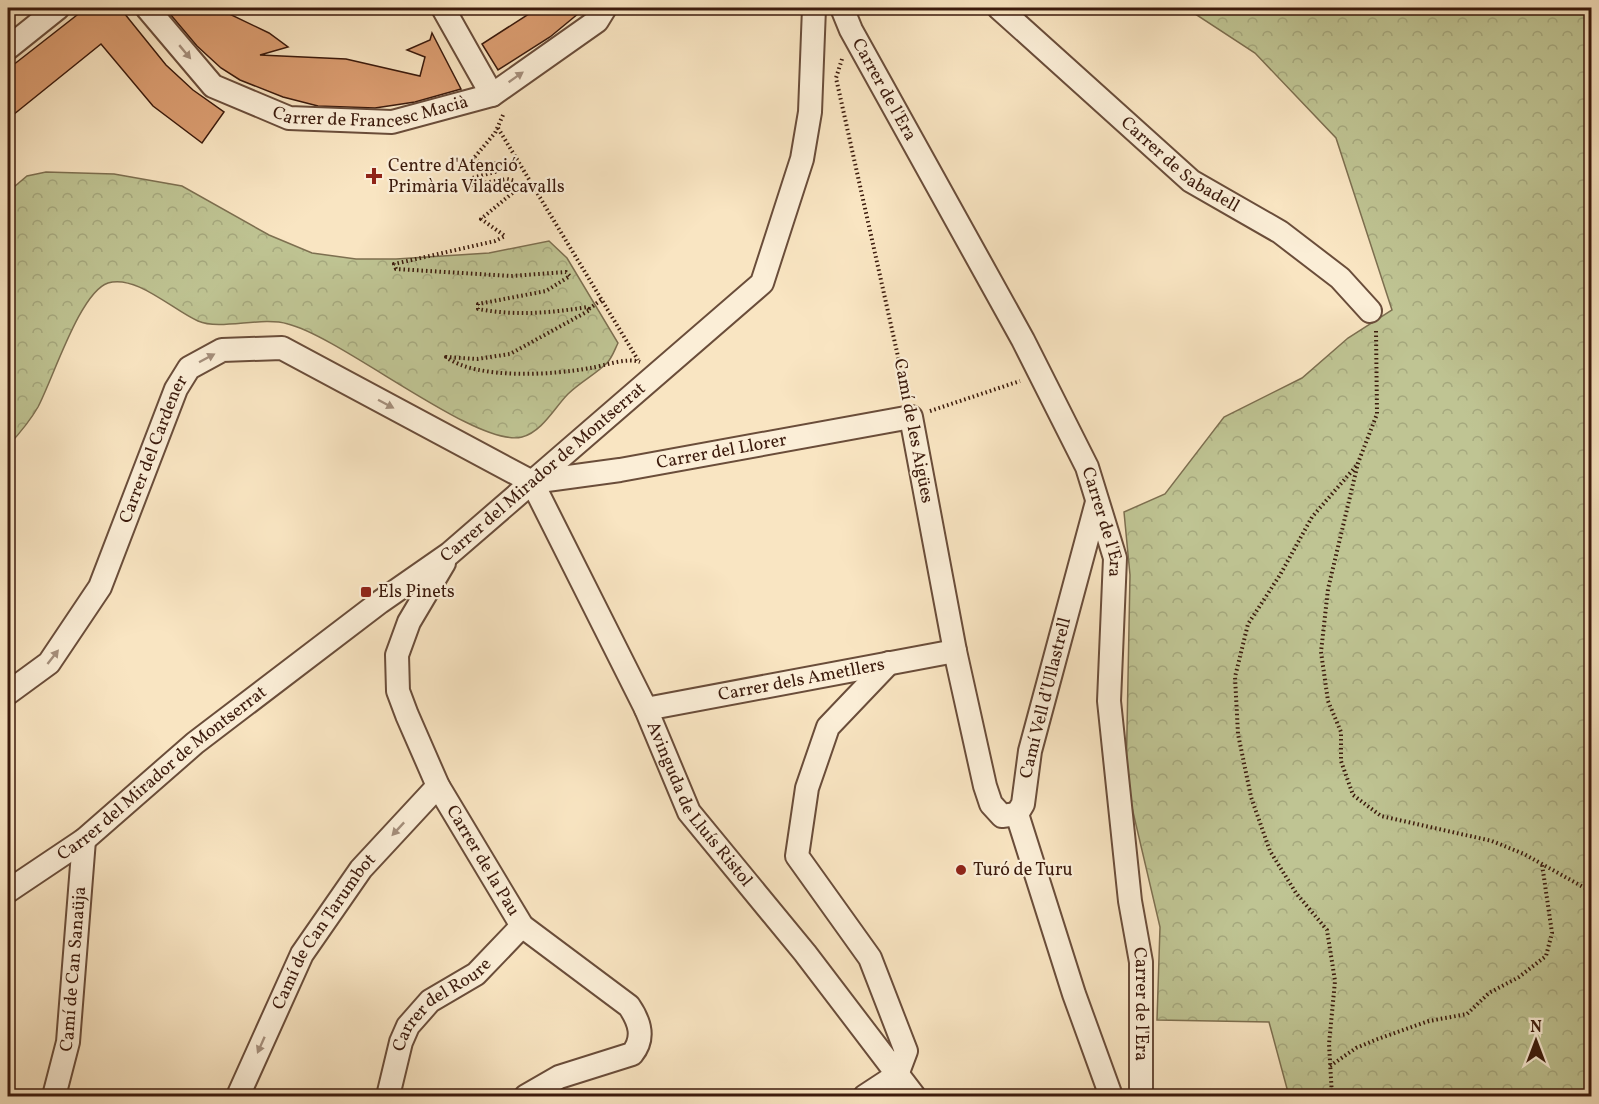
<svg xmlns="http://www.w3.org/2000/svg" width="1599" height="1104" viewBox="0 0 1599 1104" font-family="Vollkorn,serif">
<defs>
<pattern id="forest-crowns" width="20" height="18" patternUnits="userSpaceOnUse" patternTransform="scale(1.5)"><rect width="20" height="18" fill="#bfc493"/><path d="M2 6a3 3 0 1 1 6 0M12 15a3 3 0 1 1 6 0" fill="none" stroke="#a5a87e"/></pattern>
</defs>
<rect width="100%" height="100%" fill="#f9e5c2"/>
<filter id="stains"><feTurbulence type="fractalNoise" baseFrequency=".00333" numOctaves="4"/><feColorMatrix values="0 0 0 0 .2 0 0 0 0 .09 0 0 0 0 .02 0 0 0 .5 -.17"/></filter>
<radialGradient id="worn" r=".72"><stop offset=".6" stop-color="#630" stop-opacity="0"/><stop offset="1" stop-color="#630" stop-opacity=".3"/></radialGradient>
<!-- forest -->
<g fill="url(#forest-crowns)" stroke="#7d6f50" stroke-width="1.5">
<path d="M 1186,8 L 1591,8 L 1592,1083 L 1575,1096 L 1289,1096 L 1269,1022 L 1157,1020 L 1160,927 L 1126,782 L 1130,575 L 1124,512 L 1165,494 L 1224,417 L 1302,378 L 1348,338 L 1392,310 L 1336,138 L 1255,53 Z"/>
<path d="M 46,172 L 114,174 L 182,186 L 269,235 L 312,253 L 356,259 L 396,259 L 489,253 L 549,241 L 567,258 L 618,343 C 615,349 612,358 607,363 C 596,374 580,382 568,394 C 555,407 542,432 522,437 C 478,449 343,338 288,324 C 261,316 221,331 198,321 C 174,311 136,274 108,283 C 80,292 53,379 38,407 C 30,421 19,434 8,446 L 8,192 L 27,176 Z"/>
</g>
<!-- building -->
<g fill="#db9d71" stroke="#3b1a0c" stroke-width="1.5">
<path d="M 86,8 L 120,8 L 166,65 L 193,90 L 224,112 L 202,143 L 153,106 L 101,44 L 8,119 L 8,69 Z"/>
<path d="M 165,8 L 217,8 L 269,33 L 288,47 L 260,55 L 346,59 L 420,76 L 425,57 L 407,50 L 430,40 L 432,33 L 461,89 L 415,102 L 375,108 L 318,106 L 283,97 L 240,80 L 221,68 L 197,46 Z"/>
<path d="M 538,8 L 585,8 L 550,37 L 498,70 L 482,44 Z"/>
</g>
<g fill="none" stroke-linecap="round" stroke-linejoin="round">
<defs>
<g id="minor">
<path id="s1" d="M 147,8 L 213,86 L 289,118 L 392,122 L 492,95 L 597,21 L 605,8"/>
<path d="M 443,8 L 492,95"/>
<path id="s2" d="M 842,8 L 851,30 L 1023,340 L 1087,467 L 1115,558 L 1109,701 L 1130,901 L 1141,962 L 1141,1096"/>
<path id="s3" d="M 999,8 L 1191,181 L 1280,232 L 1340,278 L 1370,311"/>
<path d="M 8,48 L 58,8"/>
<path id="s4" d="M 532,482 L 620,470 L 911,417 L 955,651 L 985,786 L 991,804 L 1002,816 L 1017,814"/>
<path id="s5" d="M 532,482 L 646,709 L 689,812 L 805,953 L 914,1096"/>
<path d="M 1097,502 L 1030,751 L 1023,804 L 1017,814 L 1074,994 L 1111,1096"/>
<path id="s6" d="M 444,563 L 409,622 L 397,655 L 398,691 L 407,715 L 438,786 L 522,926 L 629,1006 C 640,1022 645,1038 632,1054 L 559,1077 L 526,1096"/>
<path id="s7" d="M 8,693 L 49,663 L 100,587 L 176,389 L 189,368 L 222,350 L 282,348 L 532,482"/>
<path id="s8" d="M 646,709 L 955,651"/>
<path id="s9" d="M 8,891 L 84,840 L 195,743 L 380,602 L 449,554 L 762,283 L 802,159 L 810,112 L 814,8"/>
<path id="s10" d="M 54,1096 L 68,1042 L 84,840"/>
<path id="s11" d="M 238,1096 L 302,954 L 361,869 L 438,786"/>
<path id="s12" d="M 388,1096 L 401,1042 L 408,1026 L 430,1001 L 476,974 L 522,926"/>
<path d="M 865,1096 L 897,1075 L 906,1051 L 870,958 L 797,856 L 807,788 L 828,727 L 889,663"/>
</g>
</defs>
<!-- minor casing -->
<use href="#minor" stroke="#6a4d3a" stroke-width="26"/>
<!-- path -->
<g stroke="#3b1a0c" stroke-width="4" stroke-dasharray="1.5 3" stroke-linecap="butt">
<path d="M 842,59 L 836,78 L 907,397"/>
<path d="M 503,115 L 495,133 L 473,159 L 482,164 L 502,163 L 495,172 L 472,178 L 472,185 L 507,179 L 516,181 L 516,190 L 481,219 L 505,236 L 495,241 L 394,264 L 396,269 L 511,276 L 566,272 L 570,276 L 546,291 L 478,304 L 478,309 C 516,316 550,313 588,307 L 590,310 L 510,354 L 477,359 L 446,357 C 477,380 553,375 590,368 C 604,366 627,357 640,362"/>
<path d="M 498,128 L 638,360"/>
<path d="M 589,309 L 601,300"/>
<path d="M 1376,331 L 1377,414 L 1358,463 L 1328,589 L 1321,652 L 1328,701 L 1341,732 L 1341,761 L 1353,795 L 1381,816 L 1492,841 L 1524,854 L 1585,888 L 1592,896"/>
<path d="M 930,411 L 1020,381"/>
<path d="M 1330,1066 L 1356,1048 L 1375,1040 L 1429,1021 L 1467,1014 L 1489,993 L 1519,977 L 1546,956 L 1552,933 L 1542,864"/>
<path d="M 1332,1096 L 1329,1044 L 1335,981 L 1327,930 L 1296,893 L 1270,851 L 1251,797 L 1238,734 L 1235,677 L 1248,624 L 1280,575 L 1312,517 L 1358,464"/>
</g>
<!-- minor -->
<use href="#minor" stroke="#fbeed7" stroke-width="22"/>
</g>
<!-- one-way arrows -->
<defs><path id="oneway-solid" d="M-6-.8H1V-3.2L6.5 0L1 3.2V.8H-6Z" transform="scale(1.5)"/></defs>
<g fill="#a58f7c">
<use href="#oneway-solid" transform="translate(185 52) rotate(50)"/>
<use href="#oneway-solid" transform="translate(516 77) rotate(-35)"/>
<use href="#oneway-solid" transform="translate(207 358) rotate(-28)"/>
<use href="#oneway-solid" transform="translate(386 404) rotate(28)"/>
<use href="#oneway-solid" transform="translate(53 657) rotate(-52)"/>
<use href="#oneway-solid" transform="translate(398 829) rotate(133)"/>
<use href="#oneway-solid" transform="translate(261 1045) rotate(114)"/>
</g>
<!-- markers -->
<g fill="#8f2418" stroke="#fbeed7" stroke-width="2">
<path d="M371 167h6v6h6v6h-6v6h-6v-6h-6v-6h6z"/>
<rect x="360" y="586" width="12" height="12" rx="3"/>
<circle cx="961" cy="870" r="6"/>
</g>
<g text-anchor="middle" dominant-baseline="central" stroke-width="4.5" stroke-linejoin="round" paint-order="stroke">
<!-- street labels -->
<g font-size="18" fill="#3b1a0c" stroke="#fbeed7">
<text stroke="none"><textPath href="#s2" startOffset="92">Carrer de l'Era</textPath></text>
<text stroke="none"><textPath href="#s1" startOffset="267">Carrer de Francesc Macià</textPath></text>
<text stroke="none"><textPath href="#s3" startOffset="240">Carrer de Sabadell</textPath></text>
<text transform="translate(913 431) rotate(79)">Camí de les Aigües</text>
<text stroke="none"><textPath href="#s7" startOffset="290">Carrer del Cardener</textPath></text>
<text stroke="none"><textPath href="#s4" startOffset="192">Carrer del Llorer</textPath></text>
<text stroke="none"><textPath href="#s9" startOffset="680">Carrer del Mirador de Montserrat</textPath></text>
<text stroke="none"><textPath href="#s2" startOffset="578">Carrer de l'Era</textPath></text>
<text stroke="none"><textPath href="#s8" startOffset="158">Carrer dels Ametllers</textPath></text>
<text transform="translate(1046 698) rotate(-76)">Camí Vell d'Ullastrell</text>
<text stroke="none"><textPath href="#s9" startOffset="194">Carrer del Mirador de Montserrat</textPath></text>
<text stroke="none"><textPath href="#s5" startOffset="364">Avinguda de Lluís Ristol</textPath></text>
<text stroke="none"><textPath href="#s6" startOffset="330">Carrer de la Pau</textPath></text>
<text stroke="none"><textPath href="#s11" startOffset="186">Camí de Can Tarumbot</textPath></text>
<text stroke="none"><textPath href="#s10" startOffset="129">Camí de Can Sanaüja</textPath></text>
<text stroke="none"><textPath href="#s2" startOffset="1064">Carrer de l'Era</textPath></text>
<text stroke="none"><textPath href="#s12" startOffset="112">Carrer del Roure</textPath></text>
</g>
<!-- poi labels -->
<g font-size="18" fill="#3b1a0c" stroke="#fbeed7" text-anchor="start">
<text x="388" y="166">Centre d'Atenció<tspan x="388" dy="21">Primària Viladecavalls</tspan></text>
<text x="378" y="592">Els Pinets</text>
<text x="973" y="870">Turó de Turu</text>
</g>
</g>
<!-- margin -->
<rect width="1599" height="1104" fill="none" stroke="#f9e5c2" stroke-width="30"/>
<rect x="9" y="9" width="1581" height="1086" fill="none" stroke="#3b1a0c" stroke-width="3"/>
<rect x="15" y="15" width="1569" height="1074" fill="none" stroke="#3b1a0c" stroke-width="1.5"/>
<!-- north arrow -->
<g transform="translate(1536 1041)" stroke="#fbeed7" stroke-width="4.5" paint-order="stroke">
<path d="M0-4.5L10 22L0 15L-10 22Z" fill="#3b1a0c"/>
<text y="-9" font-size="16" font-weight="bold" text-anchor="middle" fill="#3b1a0c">N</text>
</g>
<rect width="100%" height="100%" filter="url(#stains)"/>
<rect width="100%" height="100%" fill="url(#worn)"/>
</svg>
